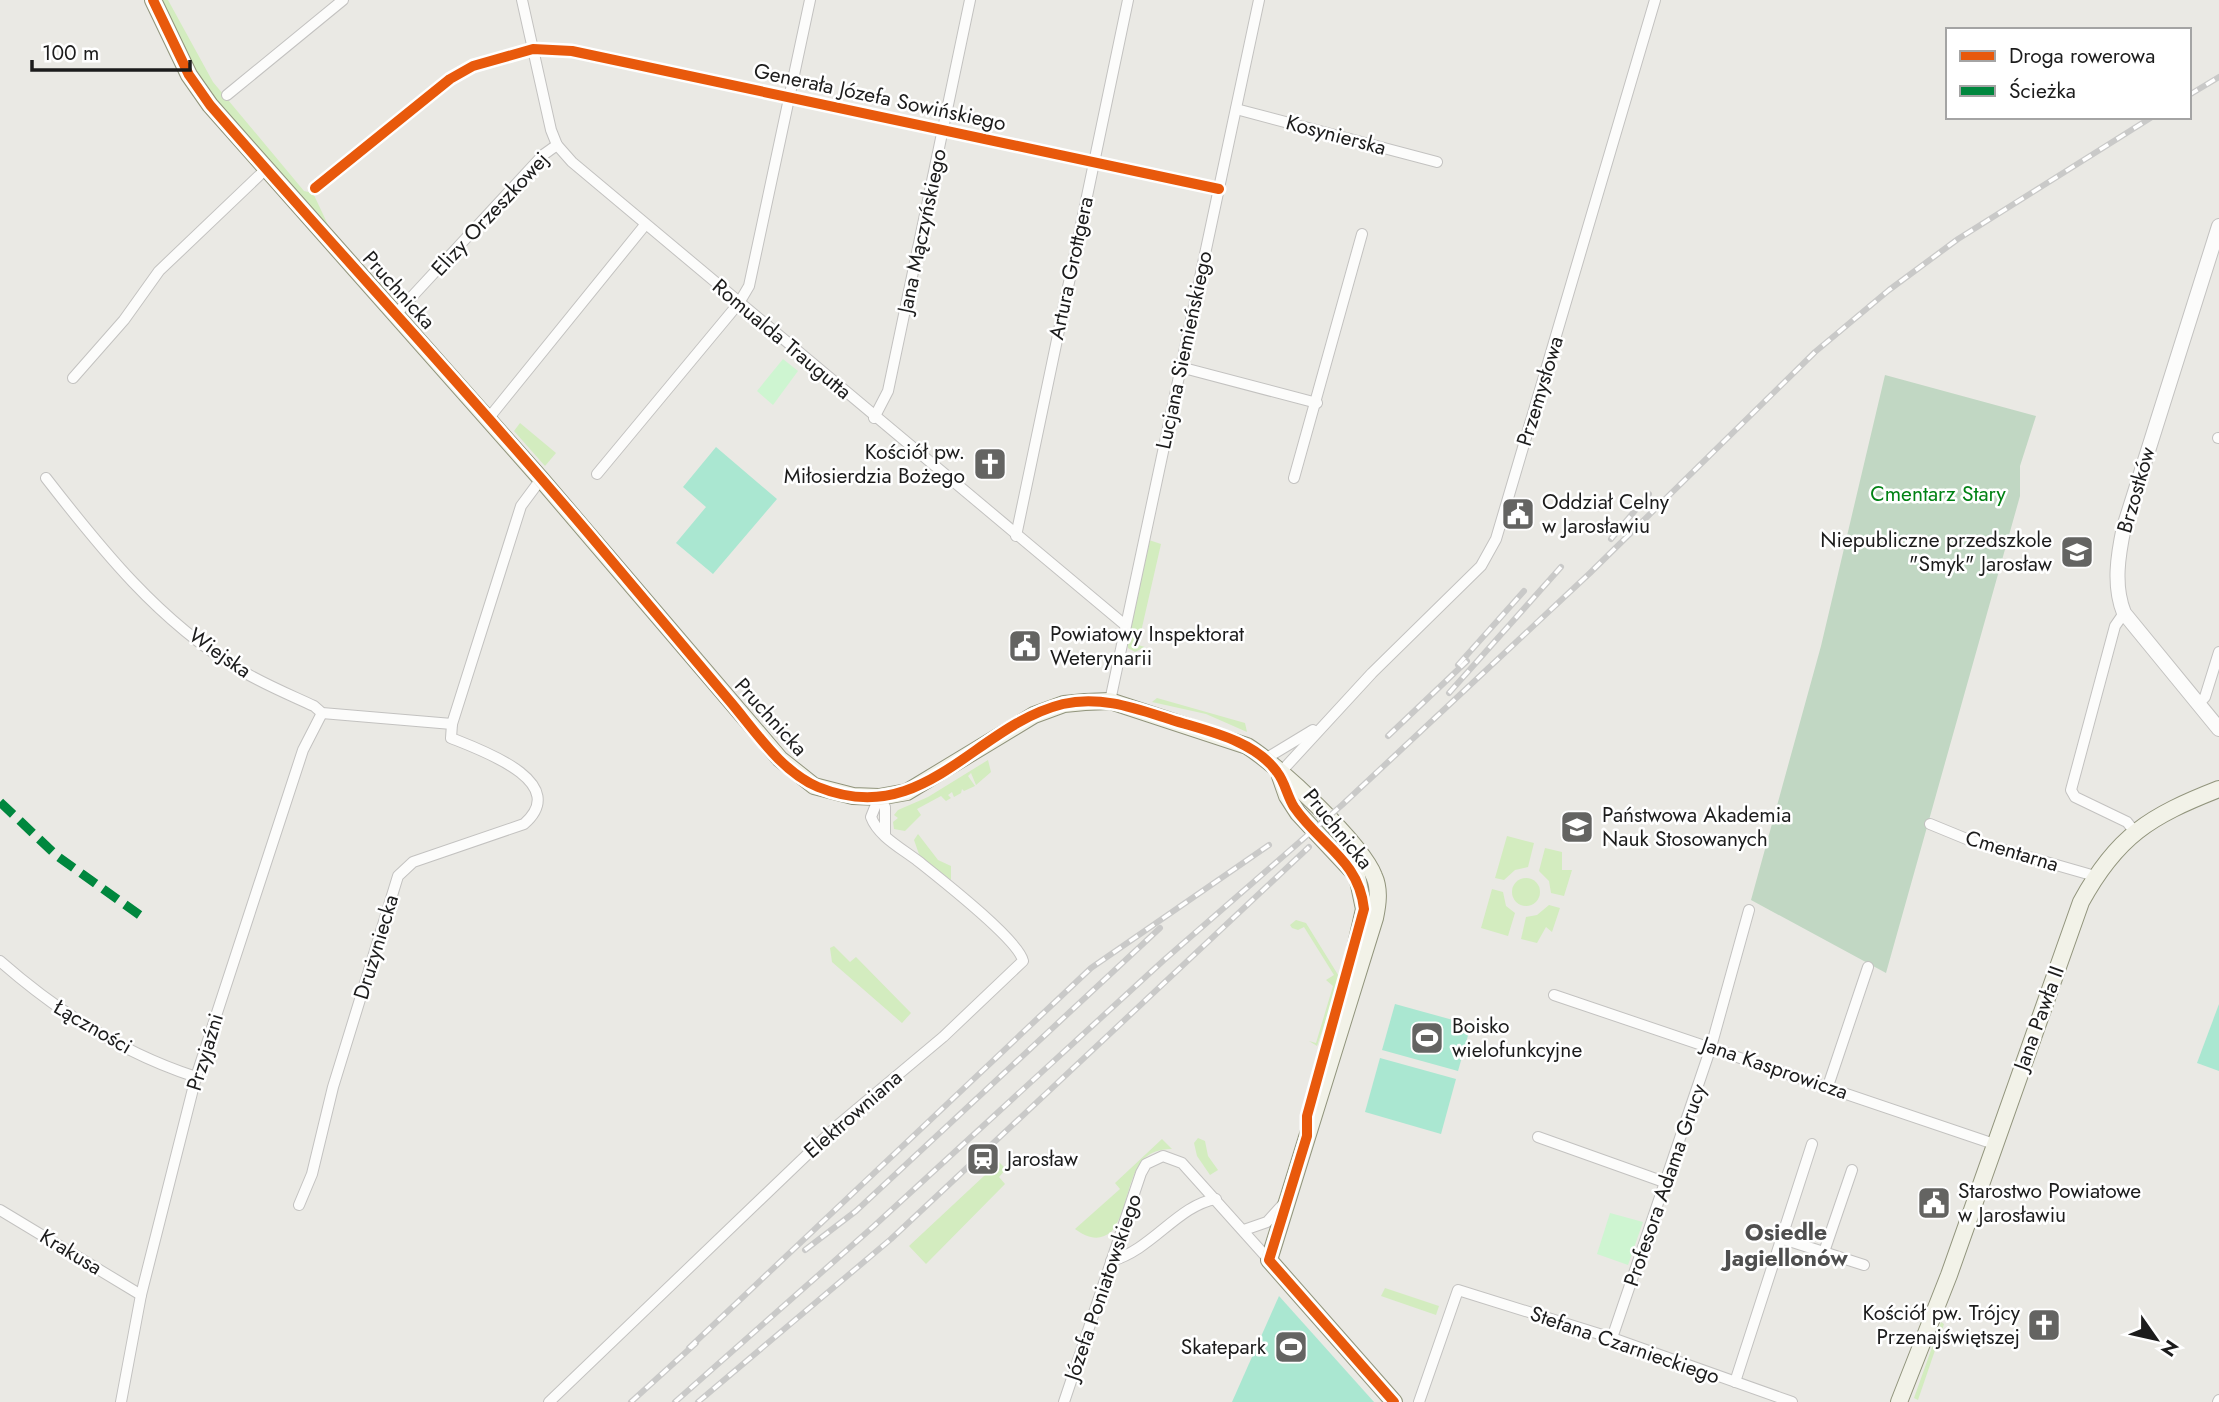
<svg xmlns="http://www.w3.org/2000/svg" width="2219" height="1402" viewBox="0 0 2219 1402" font-family="Jost,sans-serif">
<rect width="100%" height="100%" fill="#eae9e4"/>
<!-- grass -->
<g fill="#d3ecbf">
<path d="M 159,0 L 168,0 L 213,82 L 304,191 L 313,193 L 329,227 L 338,236 L 334,236 L 216,102 L 198,77 Z"/>
<path d="M 520,423 L 556,453 L 545,466 L 514,431 Z"/>
<path d="M 1149,540 L 1161,544 L 1138,645 L 1145,647 L 1135,652 L 1128,648 L 1128,642 Z"/>
<path d="M 1157,698 L 1245,723 L 1247,732 L 1206,714 L 1152,702 Z"/>
<path d="M 988,760 L 991,772 L 976,785 L 971,773 L 968,776 L 975,786 L 964,791 L 962,789 L 961,793 L 954,797 L 952,792 L 948,795 L 951,798 L 946,801 L 941,796 L 917,809 L 921,815 L 905,831 L 894,829 L 893,822 L 898,818 L 894,815 L 898,810 L 928,797 Z"/>
<path d="M 918,834 L 938,860 L 951,866 L 951,880 L 920,857 L 914,840 Z"/>
<path d="M 1507,836 L 1534,843 L 1528,867 L 1515,870 L 1504,880 L 1495,878 Z"/>
<path d="M 1545,848 L 1562,852 L 1562,870 L 1572,870 L 1564,896 L 1551,893 L 1549,881 L 1539,871 Z"/>
<circle cx="1526" cy="892" r="14"/>
<path d="M 1492,889 L 1503,892 L 1506,906 L 1515,913 L 1508,936 L 1481,928 Z"/>
<path d="M 1549,905 L 1560,908 L 1552,932 L 1546,927 L 1537,943 L 1521,939 L 1526,917 L 1537,915 Z"/>
<path d="M 1296,920 L 1306,923 L 1340,978 L 1317,1046 L 1309,1041 L 1316,1043 L 1333,986 L 1326,980 L 1334,975 L 1304,927 L 1298,930 L 1292,928 L 1290,925 Z"/>
<path d="M 834,946 L 850,962 L 856,957 L 911,1013 L 902,1023 L 832,962 L 830,948 Z"/>
<path d="M 1198,1138 L 1205,1141 L 1208,1156 L 1218,1170 L 1210,1175 L 1197,1156 L 1194,1143 Z"/>
<path d="M 1162,1139 L 1172,1149 C 1124,1148 1134,1204 1112,1231 C 1100,1242 1087,1238 1075,1229 L 1120,1189 L 1115,1183 Z"/>
<path d="M 999,1162 L 1006,1169 L 999,1177 L 1005,1184 L 926,1264 L 909,1246 Z"/>
<path d="M 1385,1288 L 1439,1306 L 1436,1315 L 1381,1296 Z"/>
<path d="M 1941,1322 L 1944,1324 L 1918,1400 L 1914,1398 Z"/>
</g>
<!-- cemetery -->
<path fill="#c1d7c3" d="M 1885,375 L 2036,416 L 2020,466 L 2020,496 L 1886,973 L 1751,900 L 1821,646 Z"/>
<!-- park -->
<g fill="#cef5d1">
<path d="M 783,359 L 798,371 L 773,405 L 757,391 Z"/>
<path d="M 1610,1213 L 1643,1222 L 1628,1265 L 1597,1254 Z"/>
</g>
<!-- pitch -->
<g fill="#aae7d1">
<path d="M 716,447 L 777,499 L 713,574 L 676,543 L 706,507 L 683,487 Z"/>
<path d="M 1395,1004 L 1471,1025 L 1458,1071 L 1382,1050 Z"/>
<path d="M 2219,1004 L 2219,1071 L 2197,1063 Z"/>
<path d="M 1380,1058 L 1456,1079 L 1441,1134 L 1365,1112 Z"/>
<path d="M 1279,1296 L 1374,1402 L 1232,1402 Z"/>
</g>
<g fill="none" stroke-linecap="round" stroke-linejoin="round">
<defs>
<g id="minor">
<path d="M 522,0 L 551,130 L 557,145 L 572,162 L 1125,625"/>
<path d="M 227,95 L 343,0"/>
<path d="M 1236,109 L 1437,162"/>
<path d="M 315,188 L 450,79 L 473,66 L 533,49 L 572,51 L 1219,189"/>
<path d="M 395,315 L 543,155 L 557,145"/>
<path d="M 1180,367 L 1317,403"/>
<path d="M 73,378 L 124,320 L 159,271 L 266,169"/>
<path d="M 874,418 L 888,391 L 970,0"/>
<path d="M 488,419 L 645,225"/>
<path d="M 2218,438 L 2219,438"/>
<path d="M 597,474 L 739,303 L 749,286 L 810,0"/>
<path d="M 46,478 C 101,549 159,621 237,668 C 261,683 288,694 314,706 L 322,713 L 452,724"/>
<path d="M 1294,478 L 1362,234"/>
<path d="M 1016,536 L 1128,0"/>
<path d="M 2124,613 L 2115,626 L 2071,790 L 2075,797 L 2127,822 L 2134,831"/>
<path d="M 1110,701 L 1259,0"/>
<path d="M 2198,704 L 2205,697 L 2219,652"/>
<path d="M 1265,759 L 1313,730"/>
<path d="M 1279,774 L 1372,673 L 1481,566 L 1496,539 L 1655,0"/>
<path d="M 1930,824 L 1969,840 L 2095,876"/>
<path d="M 0,961 C 58,1012 122,1053 196,1077"/>
<path d="M 1554,995 L 1994,1144"/>
<path d="M 1828,1086 L 1868,967"/>
<path d="M 1538,1137 L 1667,1183"/>
<path d="M 299,1205 L 312,1174 L 333,1087 L 398,876 L 413,862 L 524,824 C 572,782 481,750 451,738 L 452,724 L 521,506 L 541,479"/>
<path d="M 0,1210 L 141,1295"/>
<path d="M 1244,1230 L 1267,1222 L 1286,1201"/>
<path d="M 1783,1239 L 1864,1265"/>
<path d="M 1824,1252 L 1852,1170"/>
<path d="M 1111,1261 C 1152,1250 1178,1205 1216,1199"/>
<path d="M 1612,1338 L 1711,1047 L 1749,910"/>
<path d="M 1735,1382 L 1812,1144"/>
<path d="M 121,1402 L 141,1295 L 196,1077 L 303,750 L 322,713"/>
<path d="M 549,1402 L 838,1125 L 943,1037 L 1023,961 C 1019,940 938,877 918,861 C 901,848 878,836 871,817 L 879,797 L 885,807 L 885,834"/>
<path d="M 1064,1402 L 1141,1173 L 1146,1164 L 1163,1156 L 1182,1163 L 1269,1260"/>
<path d="M 1419,1402 L 1458,1290 L 1612,1338 L 1792,1402"/>
<path d="M 2218,1402 L 2219,1400"/>
</g>
<path id="tertiary" d="M 2219,226 L 2124,527 C 2118,555 2113,586 2124,613 L 2219,729"/>
<g id="secondary">
<path d="M 153,0 L 189,75 L 210,105 L 541,479 L 780,759 L 814,786 L 853,796 L 879,797 L 907,792 L 1034,715 L 1064,704 L 1085,702 L 1110,701 L 1247,746 C 1278,765 1362,844 1374,876 C 1380,889 1378,904 1375,918 L 1269,1260 L 1394,1402"/>
<path d="M 1280,776 L 1287,796 L 1298,813 L 1357,876 L 1364,909 L 1353,958"/>
<path d="M 1899,1402 L 1949,1275 L 2081,902 C 2117,836 2150,816 2219,789"/>
</g>
</defs>
<!-- minor casing -->
<use href="#minor" stroke="#c3c2c0" stroke-width="12"/>
<!-- tertiary casing -->
<use href="#tertiary" stroke="#c3c2c0" stroke-width="16"/>
<!-- secondary casing -->
<use href="#secondary" stroke="#91947c" stroke-width="18"/>
<!-- minor -->
<use href="#minor" stroke="#fcfcfb" stroke-width="10"/>
<!-- tertiary -->
<use href="#tertiary" stroke="#fcfcfb" stroke-width="14"/>
<!-- secondary -->
<use href="#secondary" stroke="#f2f2e8" stroke-width="16"/>
<defs>
<g id="rail">
<path d="M 2189,95 L 2219,77"/>
<path d="M 1611,539 L 1649,494"/>
<path d="M 1458,665 L 1524,591"/>
<path d="M 1449,693 L 1561,567"/>
<path d="M 1388,736 L 1467,661"/>
<path d="M 805,1250 L 856,1211 L 1160,928"/>
<path d="M 689,1348 L 1091,968 L 1269,845"/>
<path d="M 631,1402 L 696,1343"/>
<path d="M 675,1402 L 874,1226 L 1164,960 L 1342,805 L 1590,573 L 1815,352 L 1889,290 L 1958,239 L 2152,117"/>
<path d="M 698,1402 L 891,1239 L 1309,847"/>
</g>
</defs>
<!-- rail casing -->
<use href="#rail" stroke="#c9c9c8" stroke-width="6"/>
<!-- rail -->
<use href="#rail" stroke="#fff" stroke-width="3.5" stroke-dasharray="10" stroke-linecap="butt"/>
<!-- quiet -->
<path stroke="#00873e" stroke-width="9" stroke-dasharray="18 9" stroke-linecap="butt" d="M 0,802 L 57,856 L 141,916"/>
<defs>
<g id="cycleway">
<path d="M 153,0 L 189,75 L 210,105 C 335,249 466,389 589,534 C 636,589 681,644 728,699 C 754,729 780,771 818,787 C 924,830 974,726 1063,704 C 1101,695 1137,709 1172,720 C 1207,731 1254,740 1277,772 C 1285,782 1287,796 1294,807 C 1320,845 1359,860 1364,909 L 1307,1116 L 1307,1136 L 1269,1260 L 1394,1402"/>
<path d="M 315,188 L 450,79 L 473,66 L 533,49 L 572,51 L 1219,189"/>
</g>
</defs>
<!-- cycleway casing -->
<use href="#cycleway" stroke="#fff" stroke-width="15"/>
<!-- cycleway -->
<use href="#cycleway" stroke="#e8590c" stroke-width="10"/>
</g>
<!-- icons -->
<defs>
<symbol id="church-square" viewBox="-11 -11 22 22"><rect x="-9" y="-9" width="18" height="18" rx="4" fill="#646462" stroke="#fff"/><path d="M-1.2-6h2.4v3.5h3.3v2.4h-3.3V6h-2.4V-.1h-3.3v-2.4h3.3Z" fill="#fff"/></symbol>
<symbol id="civic-square" viewBox="-11 -11 22 22"><rect x="-9" y="-9" width="18" height="18" rx="4" fill="#646462" stroke="#fff"/><path d="M-.6-6.5H3V-4.5H.6V-3L4-1V1h2V6H-6V1h2V-1L-.6-3ZM-1.2 2.5V6h2.4V2.5Z" fill="#fff"/></symbol>
<symbol id="school-square" viewBox="-11 -11 22 22"><rect x="-9" y="-9" width="18" height="18" rx="4" fill="#646462" stroke="#fff"/><path d="M0-5L7-2L0 1L-7-2ZM-4 1L0 2.5L4 1V4Q0 6-4 4Z" fill="#fff"/></symbol>
<symbol id="university-square" viewBox="-11 -11 22 22"><rect x="-9" y="-9" width="18" height="18" rx="4" fill="#646462" stroke="#fff"/><path d="M0-5L7-2L0 1L-7-2ZM-4 1L0 2.5L4 1V4Q0 6-4 4Z" fill="#fff"/></symbol>
<symbol id="stadium-square" viewBox="-11 -11 22 22"><rect x="-9" y="-9" width="18" height="18" rx="4" fill="#646462" stroke="#fff"/><path d="M0-5a6.5 5 0 1 0 0 10a6.5 5 0 1 0 0-10ZM-3.5-1.8h7v3.6h-7Z" fill="#fff"/></symbol>
<symbol id="station-square" viewBox="-11 -11 22 22"><rect x="-9" y="-9" width="18" height="18" rx="4" fill="#646462" stroke="#fff"/><path d="M-3-6H3Q5-6 5-4V2Q5 4 3 4L4.5 6H3L1.5 4h-3L-3 6H-4.5L-3 4Q-5 4-5 2V-4Q-5-6-3-6ZM-3.5-4v3h7v-3ZM-3.5 1v1.5H-2V1ZM2 1v1.5H3.5V1Z" fill="#fff"/></symbol>
</defs>
<g fill-rule="evenodd">
<use href="#church-square" x="971" y="445" width="38" height="38"/>
<use href="#civic-square" x="1499" y="495" width="38" height="38"/>
<use href="#school-square" x="2058" y="533" width="38" height="38"/>
<use href="#civic-square" x="1006" y="627" width="38" height="38"/>
<use href="#university-square" x="1558" y="808" width="38" height="38"/>
<use href="#stadium-square" x="1408" y="1019" width="38" height="38"/>
<use href="#station-square" x="964" y="1140" width="38" height="38"/>
<use href="#civic-square" x="1915" y="1184" width="38" height="38"/>
<use href="#church-square" x="2025" y="1306" width="38" height="38"/>
<use href="#stadium-square" x="1272" y="1328" width="38" height="38"/>
</g>
<g text-anchor="middle" dominant-baseline="central" stroke-width="5" stroke-linejoin="round" paint-order="stroke">
<!-- street labels -->
<g font-size="21" fill="#1c1c1c" stroke="#fff">
<text transform="translate(880 97) rotate(12)">Generała Józefa Sowińskiego</text>
<text transform="translate(1336 135) rotate(15)">Kosynierska</text>
<text transform="translate(490 214) rotate(-47)">Elizy Orzeszkowej</text>
<text transform="translate(922 231) rotate(-78)">Jana Mączyńskiego</text>
<text transform="translate(1071 268) rotate(-78)">Artura Grottgera</text>
<text transform="translate(399 290) rotate(48)">Pruchnicka</text>
<text transform="translate(782 339) rotate(40)">Romualda Traugutta</text>
<text transform="translate(1184 350) rotate(-78)">Lucjana Siemieńskiego</text>
<text transform="translate(1540 391) rotate(-73)">Przemysłowa</text>
<text transform="translate(2136 490) rotate(-74)">Brzostków</text>
<text transform="translate(220 653) rotate(35)">Wiejska</text>
<text transform="translate(771 717) rotate(48)">Pruchnicka</text>
<text transform="translate(1338 829) rotate(51)">Pruchnicka</text>
<text transform="translate(2012 851) rotate(17)">Cmentarna</text>
<text transform="translate(376 947) rotate(-73)">Drużyniecka</text>
<text transform="translate(2039 1018) rotate(-70)">Jana Pawła II</text>
<text transform="translate(93 1027) rotate(30)">Łączności</text>
<text transform="translate(205 1052) rotate(-73)">Przyjaźni</text>
<text transform="translate(1775 1068) rotate(19)">Jana Kasprowicza</text>
<text transform="translate(853 1114) rotate(-41)">Elektrowniana</text>
<text transform="translate(1665 1185) rotate(-71)">Profesora Adama Grucy</text>
<text transform="translate(71 1252) rotate(31)">Krakusa</text>
<text transform="translate(1103 1287) rotate(-71)">Józefa Poniatowskiego</text>
<text transform="translate(1625 1345) rotate(19)">Stefana Czarnieckiego</text>
</g>
<!-- poi labels -->
<g font-size="21" fill="#1c1c1c" stroke="#fff" text-anchor="start">
<text x="965" y="452" text-anchor="end">Kościół pw.<tspan x="965" dy="24">Miłosierdzia Bożego</tspan></text>
<text x="1542" y="502">Oddział Celny<tspan x="1542" dy="24">w Jarosławiu</tspan></text>
<text x="2052" y="540" text-anchor="end">Niepubliczne przedszkole<tspan x="2052" dy="24">"Smyk" Jarosław</tspan></text>
<text x="1050" y="634">Powiatowy Inspektorat<tspan x="1050" dy="24">Weterynarii</tspan></text>
<text x="1602" y="815">Państwowa Akademia<tspan x="1602" dy="24">Nauk Stosowanych</tspan></text>
<text x="1452" y="1026">Boisko<tspan x="1452" dy="24">wielofunkcyjne</tspan></text>
<text x="1007" y="1159">Jarosław</text>
<text x="1958" y="1191">Starostwo Powiatowe<tspan x="1958" dy="24">w Jarosławiu</tspan></text>
<text x="2020" y="1313" text-anchor="end">Kościół pw. Trójcy<tspan x="2020" dy="24">Przenajświętszej</tspan></text>
<text x="1266" y="1347" text-anchor="end">Skatepark</text>
</g>
<!-- park labels -->
<g font-size="21" fill="#018214" stroke="#fff">
<text x="1938" y="494">Cmentarz Stary</text>
</g>
<!-- neighbourhood labels -->
<g font-size="23" font-weight="bold" fill="#4f4f4f" stroke="#fff">
<text x="1786" y="1232">Osiedle<tspan x="1786" dy="26">Jagiellonów</tspan></text>
</g>
</g>
<!-- legend -->
<rect x="1946" y="28" width="245" height="91" fill="#ffffff" stroke="#a4a4a4" stroke-width="2"/>
<rect x="1960" y="51" width="35" height="10" fill="#e8590c" stroke="#a4a4a4" stroke-width="2"/>
<text x="2009" y="63" font-size="21" fill="#1c1c1c">Droga rowerowa</text>
<rect x="1960" y="86" width="35" height="10" fill="#00873e" stroke="#a4a4a4" stroke-width="2"/>
<text x="2009" y="98" font-size="21" fill="#1c1c1c">Ścieżka</text>
<!-- north arrow -->
<g transform="translate(2156 1339) rotate(124)" stroke="#ffffff" stroke-width="5" paint-order="stroke">
<path d="M0-5L12 26L0 18L-12 26Z" fill="#1c1c1c"/>
<text y="-10" font-size="19" font-weight="bold" text-anchor="middle" fill="#1c1c1c">N</text>
</g>
<!-- scale -->
<path d="M32 60v10h158v-10" fill="none" stroke="#1c1c1c" stroke-width="3.5"/>
<text x="42" y="60" font-size="21" fill="#1c1c1c" stroke="#ffffff" stroke-width="5" paint-order="stroke">100 m</text>
</svg>
